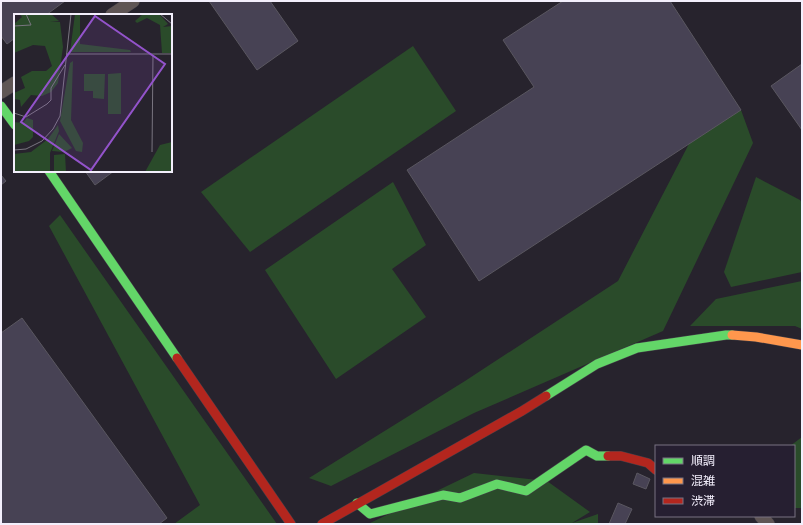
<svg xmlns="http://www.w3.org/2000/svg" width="803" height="525" viewBox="0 0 803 525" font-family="'Times New Roman','Noto Sans JP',serif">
<rect width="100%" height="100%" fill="#27232d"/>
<!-- green -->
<g fill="#2a4b2a">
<path d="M 413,46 L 456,111 L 250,252 L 201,192 Z"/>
<path d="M 741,110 L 753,143 L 663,331 L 474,413 L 331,486 L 309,478 L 465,381 L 618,281 L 692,138 Z"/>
<path d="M 756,177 L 800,200 L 802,203 L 802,272 L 731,287 L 724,272 Z"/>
<path d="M 393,182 L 426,245 L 392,269 L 426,317 L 336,379 L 265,270 Z"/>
<path d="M 60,215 L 277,524 L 174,524 L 200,505 L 49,226 Z"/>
<path d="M 802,281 L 802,329 L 795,326 L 690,326 L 716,299 Z"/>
<path d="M 802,437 L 802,508 L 794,508 L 794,446 L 790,446 Z"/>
<path d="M 474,473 L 547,481 L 590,512 L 572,523 L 598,514 L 598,524 L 368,524 Z"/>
</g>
<!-- building -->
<g fill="#474254" stroke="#5a5760">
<path d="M 1,1 L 65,1 L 46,15 L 15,15 L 15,38 L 7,44 L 1,36 Z"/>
<path d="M 209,1 L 270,1 L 298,41 L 257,70 Z"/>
<path d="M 563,1 L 670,1 L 741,110 L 479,281 L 407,170 L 534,87 L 503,40 Z"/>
<path d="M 802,64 L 802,130 L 771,86 Z"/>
<path d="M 85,171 L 114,171 L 95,185 Z"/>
<path d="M 1,175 L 6,181 L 1,185 Z"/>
<path d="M 22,318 L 167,518 L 159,524 L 1,524 L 1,333 Z"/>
<path d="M 637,473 L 650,479 L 646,489 L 633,484 Z"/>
<path d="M 618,503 L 632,509 L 625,524 L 609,524 Z"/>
</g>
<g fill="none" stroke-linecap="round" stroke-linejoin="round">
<defs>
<g id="street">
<path d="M 112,15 L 133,1"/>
<path d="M 1,92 L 15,83"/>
<path d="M 761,516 L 768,524"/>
</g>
<g id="fast">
<path d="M 1,106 L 15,125"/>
<path d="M 49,171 L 177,358"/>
<path d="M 546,396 L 597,364 L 637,348 L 726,335 L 732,335"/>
<path d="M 357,503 L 370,514 L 443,495 L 460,498 L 497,484 L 526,491 L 586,450 L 597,456 L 608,456"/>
</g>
<path id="slow" d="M 732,335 L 756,337 L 802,345"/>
<g id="jam">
<path d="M 177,358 L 291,524"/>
<path d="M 608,456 L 621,456 L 648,463 L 656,470"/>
<path d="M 322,524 L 522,411 L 546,396"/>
</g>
</defs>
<!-- street casing -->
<use href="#street" stroke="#444049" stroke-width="14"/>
<!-- fast casing -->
<use href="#fast" stroke="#444049" stroke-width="10"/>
<!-- slow casing -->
<use href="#slow" stroke="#444049" stroke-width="10"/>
<!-- jam casing -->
<use href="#jam" stroke="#444049" stroke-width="10"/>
<!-- street -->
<use href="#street" stroke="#5f5555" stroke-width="13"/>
<!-- fast -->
<use href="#fast" stroke="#63d668" stroke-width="9"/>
<!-- slow -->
<use href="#slow" stroke="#ff974d" stroke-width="9"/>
<!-- jam -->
<use href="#jam" stroke="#b3261e" stroke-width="9"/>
</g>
<!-- overview -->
<g transform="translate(14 14)">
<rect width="158" height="158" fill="#27232d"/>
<path d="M 6,0 L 37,0 L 45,7 L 36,7 L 46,8 L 49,33 L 44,69 L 37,78 L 28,82 L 17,81 L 7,93 L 6,86 L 0,85 L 0,79 L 11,74 L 7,63 L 18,57 L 32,57 L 38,52 L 31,32 L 19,31 L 0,39 L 0,10 L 8,3 ZM 61,0 L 66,0 L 66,30 L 116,36 L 117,38 L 56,38 ZM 129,0 L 145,0 L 154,10 L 149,13 L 158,12 L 158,39 L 148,39 L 146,11 L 133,4 L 123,9 L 121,7 ZM 59,47 L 57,106 L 69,129 L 68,138 L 62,137 L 46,107 L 56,49 ZM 107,59 L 107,100 L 94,100 L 94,60 ZM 70,60 L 91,60 L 90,85 L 79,84 L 79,77 L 70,77 ZM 13,104 L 19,106 L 19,123 L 15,127 L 0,131 L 0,108 L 9,109 ZM 44,111 L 45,117 L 36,139 L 36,158 L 0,158 L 0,140 L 17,138 L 34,125 ZM 45,120 L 58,134 L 50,138 L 38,137 ZM 158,128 L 158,158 L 131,158 L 146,131 ZM 51,140 L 52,158 L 40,158 L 40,141 Z" fill="#2a4b2a"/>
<path fill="none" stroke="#797580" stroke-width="1" d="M 146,0 L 158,10M 0,12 L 17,11 L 12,0M 52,40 L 158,40M 0,99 L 12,103 L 33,90 L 37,86 L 37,74 L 51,51M 0,136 L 12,135 L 28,127 L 39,115 L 46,102 L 57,0M 138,138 L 139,41"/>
<path fill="#9353cb" fill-opacity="0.15" stroke="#9353cb" stroke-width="2" d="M 81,2 L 151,50 L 77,156 L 7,108 Z"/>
<rect width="158" height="158" fill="none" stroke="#f3effc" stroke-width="2"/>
</g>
<!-- border -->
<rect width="803" height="525" fill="none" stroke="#f3effc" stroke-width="4"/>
<!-- legend -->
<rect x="655" y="445" width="140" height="72" fill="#261f31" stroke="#787282"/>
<rect x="663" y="458" width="20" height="6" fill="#63d668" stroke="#787282"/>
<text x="691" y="465" font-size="12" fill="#f3effc">順調</text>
<rect x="663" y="478" width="20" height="6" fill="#ff974d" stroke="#787282"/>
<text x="691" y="485" font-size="12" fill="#f3effc">混雑</text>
<rect x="663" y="498" width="20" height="6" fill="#b3261e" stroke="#787282"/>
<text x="691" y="505" font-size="12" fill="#f3effc">渋滞</text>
</svg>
